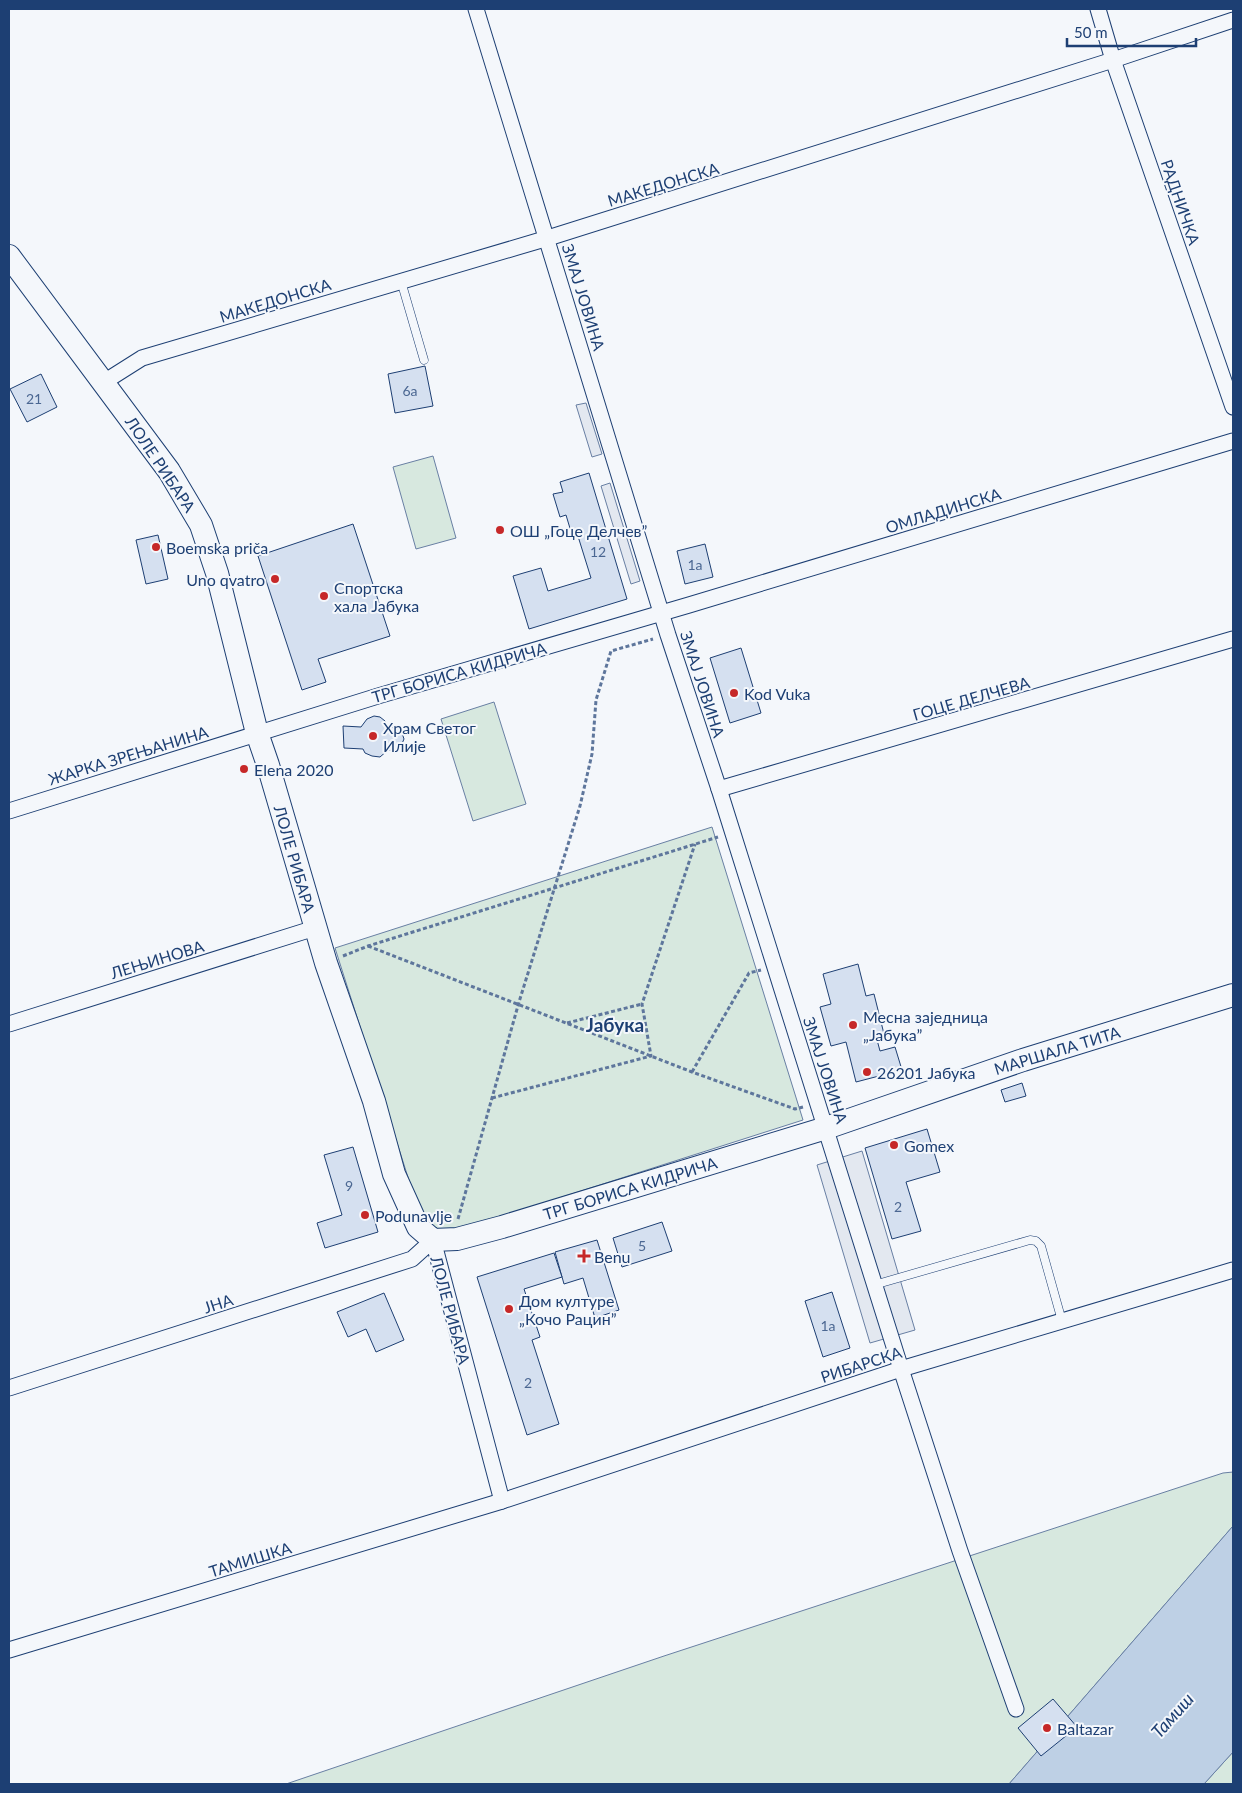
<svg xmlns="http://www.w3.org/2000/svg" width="1242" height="1793" viewBox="0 0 1242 1793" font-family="Lato,sans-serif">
<rect width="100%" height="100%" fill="#f4f7fb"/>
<!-- green -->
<g fill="#d7e8df" stroke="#687fa3">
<path d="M 433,456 L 456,538 L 416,549 L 393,467 Z"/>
<path d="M 494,702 L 526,804 L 473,821 L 441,719 Z"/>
<path d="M 712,827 L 803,1120 L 456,1231 L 436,1229 L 420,1215 L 335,948 Z"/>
<path d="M 1233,1472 L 1233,1526 L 1009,1784 L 286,1784 L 664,1656 L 1223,1473 Z"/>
<path d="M 1233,1752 L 1233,1784 L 1204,1784 Z"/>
</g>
<!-- parking -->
<g fill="#e3e8f0" stroke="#687fa3">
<path d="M 586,403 L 602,454 L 592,457 L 576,405 Z"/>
<path d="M 610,483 L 640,581 L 631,584 L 601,486 Z"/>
<path d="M 862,1151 L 915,1330 L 870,1343 L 817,1165 Z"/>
</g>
<!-- water -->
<path fill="#bed0e5" stroke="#687fa3" d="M 1233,1526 L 1233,1752 L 1204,1784 L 1009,1784 Z"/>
<!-- building -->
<g fill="#d5e0f0" stroke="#1d3f73">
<path d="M 425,366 L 433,406 L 395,413 L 388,374 Z"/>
<path d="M 41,374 L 57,407 L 27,422 L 10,389 Z"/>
<path d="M 589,473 L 627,599 L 529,629 L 513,576 L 541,568 L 548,591 L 591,578 L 577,533 L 572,535 L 566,515 L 560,517 L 553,494 L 563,492 L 560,482 Z"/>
<path d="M 353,524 L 390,636 L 318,659 L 326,682 L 302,690 L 258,556 Z"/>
<path d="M 158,535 L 168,579 L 146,584 L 136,540 Z"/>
<path d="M 705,544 L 713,577 L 685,584 L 677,551 Z"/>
<path d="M 741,648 L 761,713 L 730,723 L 710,658 Z"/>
<path d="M 374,716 L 380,717 L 385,721 L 388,727 L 397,728 L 402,733 L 404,739 L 401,746 L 395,750 L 388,750 L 380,757 L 372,756 L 365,753 L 363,749 L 344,748 L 343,726 L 361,727 L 367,719 Z"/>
<path d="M 858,964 L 866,996 L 874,994 L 884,1034 L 876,1036 L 880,1051 L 895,1047 L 902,1070 L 856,1082 L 846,1042 L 831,1046 L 820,1007 L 831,1004 L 823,974 Z"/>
<path d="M 1022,1083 L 1026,1096 L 1005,1102 L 1001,1090 Z"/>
<path d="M 927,1129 L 940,1172 L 906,1182 L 921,1231 L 892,1239 L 865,1148 Z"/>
<path d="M 353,1147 L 378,1232 L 325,1248 L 317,1223 L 342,1215 L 324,1155 Z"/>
<path d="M 662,1222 L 672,1251 L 622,1267 L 613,1238 Z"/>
<path d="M 597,1240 L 619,1310 L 595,1318 L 583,1278 L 564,1284 L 555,1252 Z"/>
<path d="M 554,1253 L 562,1277 L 524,1289 L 540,1337 L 532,1340 L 559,1424 L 527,1435 L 477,1277 Z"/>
<path d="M 832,1292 L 850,1348 L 823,1357 L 805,1301 Z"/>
<path d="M 384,1293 L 404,1340 L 376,1352 L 366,1329 L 348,1337 L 337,1312 Z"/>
<path d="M 1053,1699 L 1077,1727 L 1041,1756 L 1018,1728 Z"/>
</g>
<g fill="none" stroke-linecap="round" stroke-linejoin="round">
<defs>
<g id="lane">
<path d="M 401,281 L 424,360"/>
<path d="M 874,1285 L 1030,1240 L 1036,1241 L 1041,1246 L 1062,1321"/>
</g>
<g id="street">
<path d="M 476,9 L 668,635 L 719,789 L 901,1369 L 960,1551 L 1016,1709"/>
<path d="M 1098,9 L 1113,60 L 1233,407"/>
<path d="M 104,382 L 142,358 L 548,238 L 1113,60 L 1233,20"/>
<path d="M 719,789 L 1233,639"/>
<path d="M 9,811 L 378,696 L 689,605 L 1233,441"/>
<path d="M 9,1024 L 315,928"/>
<path d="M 9,1388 L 412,1259 L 433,1240 L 502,1501"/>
<path d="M 9,1650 L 502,1501 L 901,1369 L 1233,1270"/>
</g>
<path id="secondary" d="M 9,256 L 169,471 L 201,525 L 217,573 L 257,733 L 268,765 L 326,963 L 374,1101 L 394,1174 L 418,1227 L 433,1240 L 457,1239 L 502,1227 L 826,1128 L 1023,1060 L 1233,995"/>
</defs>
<!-- lane casing -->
<use href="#lane" stroke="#1d3f73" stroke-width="9"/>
<!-- street casing -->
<use href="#street" stroke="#1d3f73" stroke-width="17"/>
<!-- secondary casing -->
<use href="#secondary" stroke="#1d3f73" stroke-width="24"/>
<!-- path -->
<g stroke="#5e769c" stroke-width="3" stroke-dasharray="4 2.5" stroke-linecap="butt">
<path d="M 368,946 L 692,1072 L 795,1109 L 803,1107"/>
<path d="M 343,956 L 368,946 L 718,837"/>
<path d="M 567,1023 L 642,1004"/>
<path d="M 692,1072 L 749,973 L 761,970"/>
<path d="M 492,1098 L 651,1056 L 642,1004 L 695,844"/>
<path d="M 458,1219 L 519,1002 L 580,806 L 592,754 L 596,700 L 611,651 L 653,639"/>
</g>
<!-- lane -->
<use href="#lane" stroke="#f4f7fb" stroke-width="8"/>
<!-- street -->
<use href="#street" stroke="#f4f7fb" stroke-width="15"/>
<!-- secondary -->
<use href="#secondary" stroke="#f4f7fb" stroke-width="22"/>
</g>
<!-- markers -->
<g fill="#c62828" stroke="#f4f7fb" stroke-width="2">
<circle cx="500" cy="530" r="5"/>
<circle cx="156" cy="547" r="5"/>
<circle cx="275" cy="579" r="5"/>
<circle cx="324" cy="596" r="5"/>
<circle cx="734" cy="693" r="5"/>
<circle cx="373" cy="736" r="5"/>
<circle cx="244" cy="769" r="5"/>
<circle cx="853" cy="1025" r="5"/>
<circle cx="867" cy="1072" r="5"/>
<circle cx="894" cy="1145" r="5"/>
<circle cx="365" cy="1215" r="5"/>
<path d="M581.5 1248.5h5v5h5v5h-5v5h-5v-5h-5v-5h5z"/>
<circle cx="509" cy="1309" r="5"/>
<circle cx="1047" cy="1728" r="5"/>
</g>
<g text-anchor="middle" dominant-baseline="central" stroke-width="4" stroke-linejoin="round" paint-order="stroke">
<!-- number labels -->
<g font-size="14" fill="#4b6792">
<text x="410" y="390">6a</text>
<text x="34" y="398">21</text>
<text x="598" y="551">12</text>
<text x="695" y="564">1a</text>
<text x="349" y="1185">9</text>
<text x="898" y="1206">2</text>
<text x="642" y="1245">5</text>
<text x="828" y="1325">1a</text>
<text x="528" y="1382">2</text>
</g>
<!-- street labels -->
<g font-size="16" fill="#1d3f73" stroke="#f4f7fb">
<text transform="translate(663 184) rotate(-17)">МАКЕДОНСКА</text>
<text transform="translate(1181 202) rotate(71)">РАДНИЧКА</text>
<text transform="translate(584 297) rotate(73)">ЗМАЈ ЈОВИНА</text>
<text transform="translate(275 300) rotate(-17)">МАКЕДОНСКА</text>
<text transform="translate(161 464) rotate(56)">ЛОЛЕ РИБАРА</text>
<text transform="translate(943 510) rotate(-17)">ОМЛАДИНСКА</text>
<text transform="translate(459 672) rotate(-16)">ТРГ БОРИСА КИДРИЧА</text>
<text transform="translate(703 684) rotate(72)">ЗМАЈ ЈОВИНА</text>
<text transform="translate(971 698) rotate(-16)">ГОЦЕ ДЕЛЧЕВА</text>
<text transform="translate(128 755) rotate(-17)">ЖАРКА ЗРЕЊАНИНА</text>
<text transform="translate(295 859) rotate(74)">ЛОЛЕ РИБАРА</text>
<text transform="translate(157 959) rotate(-17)">ЛЕЊИНОВА</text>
<text transform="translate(1057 1050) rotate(-17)">МАРШАЛА ТИТА</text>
<text transform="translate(826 1070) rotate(72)">ЗМАЈ ЈОВИНА</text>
<text transform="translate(630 1188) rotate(-17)">ТРГ БОРИСА КИДРИЧА</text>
<text transform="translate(218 1303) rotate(-18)">ЈНА</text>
<text transform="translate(451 1310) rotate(75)">ЛОЛЕ РИБАРА</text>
<text transform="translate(861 1364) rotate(-18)">РИБАРСКА</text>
<text transform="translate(250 1559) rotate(-17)">ТАМИШКА</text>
</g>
<!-- poi labels -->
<g font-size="16" fill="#1d3f73" stroke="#f4f7fb" text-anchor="start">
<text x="510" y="530">ОШ „Гоце Делчев”</text>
<text x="166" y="547">Boemska priča</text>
<text x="265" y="579" text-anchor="end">Uno qvatro</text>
<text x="334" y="587">Спортска<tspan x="334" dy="18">хала Јабука</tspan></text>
<text x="744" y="693">Kod Vuka</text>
<text x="383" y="727">Храм Светог<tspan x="383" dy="18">Илије</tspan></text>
<text x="254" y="769">Elena 2020</text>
<text x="863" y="1016">Месна заједница<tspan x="863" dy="18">„Јабука”</tspan></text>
<text x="877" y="1072">26201 Јабука</text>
<text x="904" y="1145">Gomex</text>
<text x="375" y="1215">Podunavlje</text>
<text x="594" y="1256">Benu</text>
<text x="519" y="1300">Дом културе<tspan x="519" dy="18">„Кочо Рацин”</tspan></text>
<text x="1057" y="1728">Baltazar</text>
</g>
<!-- water labels -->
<g font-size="18" font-style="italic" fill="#1d3f73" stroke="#f4f7fb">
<text transform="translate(1172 1715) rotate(-48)">Тамиш</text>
</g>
<!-- quarter labels -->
<g font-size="19" font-weight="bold" fill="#1d3f73" stroke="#f4f7fb">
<text x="615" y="1024">Јабука</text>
</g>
</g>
<!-- border -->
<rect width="1242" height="1793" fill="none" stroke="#1d3f73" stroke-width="20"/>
<!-- scale -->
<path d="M1067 38v8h129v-8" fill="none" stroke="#1d3f73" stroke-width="2.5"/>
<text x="1074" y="38" font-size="15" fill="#1d3f73" stroke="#f4f7fb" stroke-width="4" paint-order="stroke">50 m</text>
</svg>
